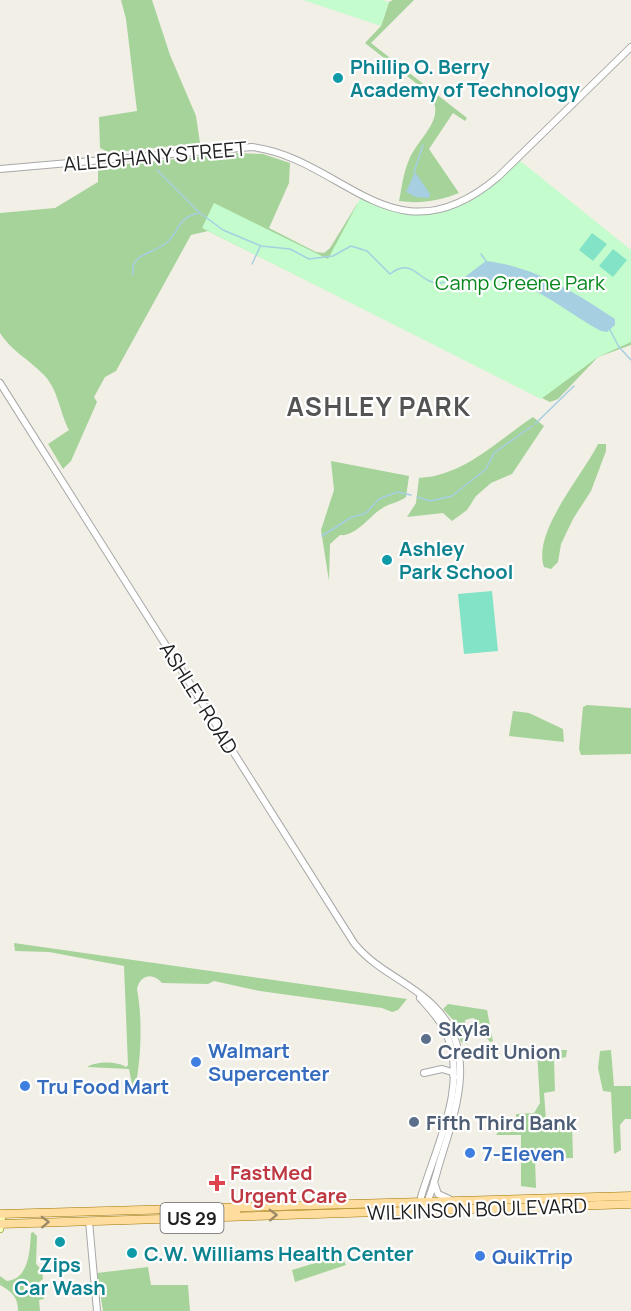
<svg xmlns="http://www.w3.org/2000/svg" width="631" height="1311" viewBox="0 0 631 1311" font-family="Manrope,sans-serif">
<rect width="100%" height="100%" fill="#f2efe7"/>
<!-- forest -->
<g fill="#a6d39a">
<path d="M 121,0 L 152,0 L 170,55 L 196,116 L 200,143 L 110,153 L 100,148 L 99,117 L 137,111 L 126,19 Z"/>
<path d="M 393,0 L 414,0 L 371,43 L 467,118 L 465,121 L 453,113 L 429,149 L 459,193 C 439,201 420,204 399,201 C 402,187 403,173 409,160 C 419,136 451,116 426,91 L 365,43 L 381,26 L 389,2 Z"/>
<path d="M 234,153 L 263,154 L 290,163 L 289,183 L 269,228 L 316,252 L 324,253 L 330,248 L 357,204 L 631,308 L 631,345 L 598,357 L 558,399 L 550,402 L 208,231 L 191,235 L 116,371 L 105,377 L 94,397 L 97,402 L 71,461 L 63,469 L 48,444 L 69,430 C 59,411 59,391 44,375 C 30,360 11,351 0,333 L 0,213 L 55,208 L 98,182 L 98,167 Z"/>
<path d="M 533,417 L 544,426 L 512,474 L 491,483 L 476,496 L 467,510 L 452,521 L 443,513 L 407,517 L 416,503 L 419,478 C 464,476 497,441 533,417 Z"/>
<path d="M 598,444 L 606,444 L 606,451 L 591,491 L 573,519 L 561,544 L 558,562 L 551,569 L 544,567 C 532,532 583,475 598,444 Z"/>
<path d="M 331,461 L 409,476 L 406,497 C 400,502 391,503 384,507 C 370,515 356,537 340,535 L 330,544 L 329,581 L 321,530 L 334,490 Z"/>
<path d="M 587,705 L 631,708 L 631,754 L 581,755 L 579,749 L 583,707 Z"/>
<path d="M 513,711 L 529,713 L 563,729 L 564,742 L 509,736 Z"/>
<path d="M 14,943 L 407,999 L 398,1010 L 392,1012 L 382,1008 L 260,991 L 214,981 L 208,984 L 162,983 C 153,972 140,975 137,989 C 143,1022 141,1062 134,1094 L 129,1069 L 87,1067 C 96,1061 117,1061 126,1067 L 128,1065 L 124,966 L 49,952 L 15,951 Z"/>
<path d="M 448,1004 L 487,1010 L 493,1041 L 490,1042 L 480,1030 L 478,1021 L 473,1018 L 465,1020 L 467,1044 L 461,1042 L 455,1022 L 443,1009 Z"/>
<path d="M 537,1050 L 567,1050 L 566,1057 L 554,1060 L 555,1091 L 544,1093 L 546,1120 L 555,1126 L 572,1124 L 573,1158 L 535,1159 L 536,1188 L 521,1186 L 521,1135 L 496,1135 L 498,1132 L 516,1132 L 516,1114 L 534,1113 L 540,1103 Z"/>
<path d="M 611,1050 L 614,1086 L 631,1086 L 631,1119 L 625,1119 L 620,1125 L 621,1150 L 614,1154 L 611,1092 L 603,1091 L 598,1068 L 600,1051 Z"/>
<path d="M 33,1232 L 37,1236 L 36,1264 L 42,1270 L 43,1279 L 38,1283 L 39,1292 L 43,1294 L 44,1299 L 39,1300 L 40,1311 L 18,1311 C 18,1297 12,1292 0,1285 L 0,1276 L 7,1281 C 29,1279 30,1250 31,1233 Z"/>
<path d="M 341,1255 L 346,1265 L 295,1282 L 292,1270 Z"/>
<path d="M 148,1267 L 151,1285 L 188,1285 L 190,1311 L 103,1311 L 97,1273 Z"/>
</g>
<!-- park -->
<g fill="#c4fccd">
<path d="M 303,0 L 383,0 L 389,2 L 381,26 Z"/>
<path d="M 518,159 L 631,250 L 631,342 L 598,357 L 541,399 L 202,228 L 214,203 L 328,259 L 361,197 C 389,210 437,215 466,200 C 484,190 501,172 518,159 Z"/>
</g>
<!-- pitch -->
<g fill="#82e3c6">
<path d="M 592,233 L 607,244 L 593,261 L 579,250 Z"/>
<path d="M 613,249 L 627,260 L 613,277 L 599,266 Z"/>
<path d="M 492,591 L 498,651 L 464,654 L 458,594 Z"/>
</g>
<!-- water -->
<g fill="#a6cfe1">
<path d="M 415,172 L 430,194 L 429,198 L 416,197 L 406,192 Z"/>
<path d="M 486,261 C 536,267 574,292 615,319 L 615,325 L 607,332 L 601,331 C 569,314 542,289 507,280 C 492,276 476,288 462,279 Z"/>
</g>
<g fill="none" stroke-linecap="round" stroke-linejoin="round">
<!-- stream -->
<g stroke="#a6cfe1" stroke-width="1.5">
<path d="M 157,170 L 200,213 L 223,230 L 261,246 L 290,249 L 309,259 L 333,256 L 351,246 L 367,251 L 390,274 C 413,256 419,283 438,283 C 446,283 455,279 462,279"/>
<path d="M 414,172 L 423,145"/>
<path d="M 481,254 L 486,261"/>
<path d="M 252,264 L 260,247"/>
<path d="M 133,275 C 133,275 133,266 133,266 C 137,254 156,251 165,244 C 181,232 175,218 199,213"/>
<path d="M 609,328 L 619,347 L 631,360"/>
<path d="M 535,424 L 574,386"/>
<path d="M 417,497 L 430,501 L 452,496 L 486,469 L 494,453 L 532,426"/>
<path d="M 322,536 L 350,518 L 366,513 L 379,499 L 397,492 L 411,495"/>
</g>
<defs>
<g id="tertiary">
<path d="M 0,169 L 252,147 C 345,159 394,265 498,177 L 631,47"/>
<path d="M 0,383 L 354,943 C 375,970 410,982 433,1005 C 477,1048 458,1104 442,1155 C 436,1173 432,1195 423,1211"/>
<path d="M 420,998 C 429,1008 439,1018 445,1031 C 470,1083 436,1146 421,1197 L 421,1206"/>
<path d="M 424,1073 L 442,1069 L 452,1072 L 454,1077"/>
<path d="M 434,1182 L 438,1194 L 449,1199"/>
<path d="M 89,1221 L 97,1311"/>
</g>
<path id="secondary" d="M 0,1229 L 2,1214"/>
<g id="primary">
<path d="M 192,1213 L 236,1211 L 240,1205"/>
<path d="M 0,1214 L 631,1196"/>
<path d="M 0,1224 L 631,1204"/>
</g>
</defs>
<!-- tertiary casing -->
<use href="#tertiary" stroke="#a8a8a8" stroke-width="8"/>
<!-- secondary casing -->
<use href="#secondary" stroke="#678000" stroke-width="8"/>
<!-- primary casing -->
<use href="#primary" stroke="#9e7700" stroke-width="9"/>
<!-- tertiary -->
<use href="#tertiary" stroke="#fff" stroke-width="6"/>
<!-- secondary -->
<use href="#secondary" stroke="#f4fdba" stroke-width="7"/>
<!-- primary -->
<use href="#primary" stroke="#ffdd9f" stroke-width="8"/>
</g>
<!-- one-way arrows -->
<defs><path id="oneway-chevron" d="M-2-3.5L2.5 0L-2 3.5" fill="none" stroke-width="1.6" stroke-linecap="round" stroke-linejoin="round" transform="scale(1.5)"/></defs>
<g stroke="#9b8866">
<use href="#oneway-chevron" transform="translate(273 1215) rotate(-2)"/>
<use href="#oneway-chevron" transform="translate(45 1222) rotate(-2)"/>
</g>
<!-- markers -->
<g fill="#0f9aa8" stroke="#fff" stroke-width="2">
<circle cx="338" cy="78" r="6"/>
<circle cx="387" cy="560" r="6"/>
<circle cx="60" cy="1242" r="6"/>
<circle cx="132" cy="1253" r="6"/>
</g>
<g fill="#5c6f8a" stroke="#fff" stroke-width="2">
<circle cx="426" cy="1039" r="6"/>
<circle cx="414" cy="1122" r="6"/>
</g>
<g fill="#3f7fe0" stroke="#fff" stroke-width="2">
<circle cx="196" cy="1062" r="6"/>
<circle cx="25" cy="1086" r="6"/>
<circle cx="470" cy="1153" r="6"/>
<circle cx="480" cy="1256" r="6"/>
</g>
<path fill="#e0444e" stroke="#fff" stroke-width="2" d="M214 1174h6v6h6v6h-6v6h-6v-6h-6v-6h6z"/>
<g text-anchor="middle" dominant-baseline="central" stroke-width="4.5" stroke-linejoin="round" paint-order="stroke">
<!-- shield labels -->
<rect fill="#fff" stroke="#646464" stroke-width="1.5" x="160.5" y="1203" width="63" height="30" rx="4.5"/>
<g font-size="18" font-weight="bold" fill="#212121">
<text x="192" y="1218">US 29</text>
</g>
<!-- culture labels -->
<g font-size="20" font-weight="bold" fill="#0d838f" stroke="#fff" text-anchor="start">
<text x="350" y="66">Phillip O. Berry<tspan x="350" dy="23">Academy of Technology</tspan></text>
<text x="399" y="548">Ashley<tspan x="399" dy="23">Park School</tspan></text>
<text x="144" y="1253">C.W. Williams Health Center</text>
<text x="60" y="1264" text-anchor="middle">Zips<tspan x="60" dy="23">Car Wash</tspan></text>
</g>
<!-- street labels -->
<g font-size="20" fill="#212121" stroke="#fff">
<text transform="translate(155 156) rotate(-5)">ALLEGHANY STREET</text>
<text transform="translate(199 698) rotate(58)">ASHLEY ROAD</text>
<text transform="translate(477 1209) rotate(-2)">WILKINSON BOULEVARD</text>
</g>
<!-- park labels -->
<g font-size="20" fill="#07871c" stroke="#fff">
<text x="520" y="282">Camp Greene Park</text>
</g>
<!-- service labels -->
<g font-size="20" font-weight="bold" fill="#4e5e75" stroke="#fff" text-anchor="start">
<text x="438" y="1028">Skyla<tspan x="438" dy="23">Credit Union</tspan></text>
<text x="426" y="1122">Fifth Third Bank</text>
</g>
<!-- shop labels -->
<g font-size="20" font-weight="bold" fill="#366cbe" stroke="#fff" text-anchor="start">
<text x="208" y="1050">Walmart<tspan x="208" dy="23">Supercenter</tspan></text>
<text x="37" y="1086">Tru Food Mart</text>
<text x="482" y="1153">7-Eleven</text>
<text x="492" y="1256">QuikTrip</text>
</g>
<!-- health labels -->
<g font-size="20" font-weight="bold" fill="#be3a42" stroke="#fff" text-anchor="start">
<text x="230" y="1172">FastMed<tspan x="230" dy="23">Urgent Care</tspan></text>
</g>
<!-- district labels -->
<g font-size="26" font-weight="bold" letter-spacing="1.5" fill="#545454" stroke="#fff">
<text x="379" y="406">ASHLEY PARK</text>
</g>
</g>
</svg>
